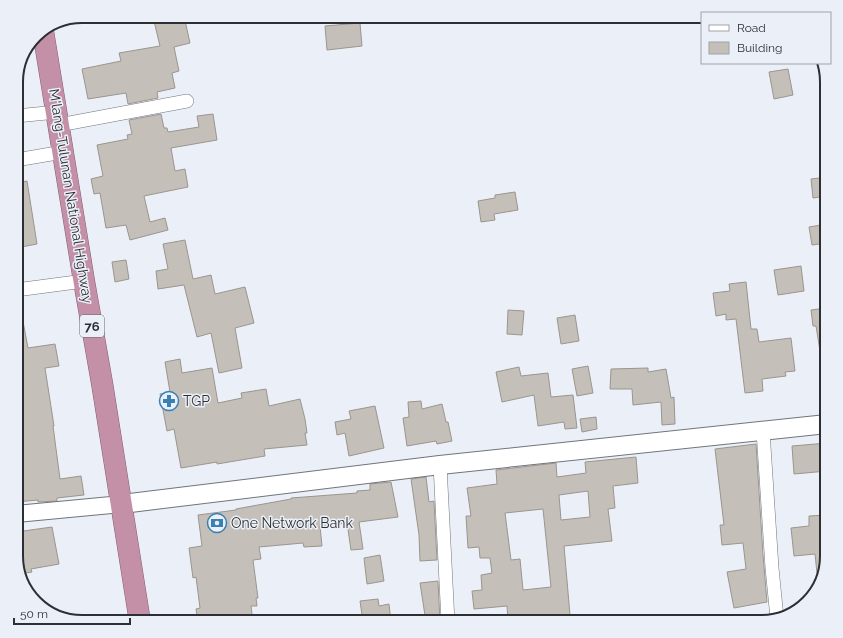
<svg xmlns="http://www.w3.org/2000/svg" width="843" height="638" viewBox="0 0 843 638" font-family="Raleway,sans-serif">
<rect width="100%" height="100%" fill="#ebf0f8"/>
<!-- building -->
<g fill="#c5bfb9" stroke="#9b958f" fill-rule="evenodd">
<path d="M 174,16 L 184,16 L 190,43 L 174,47 L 179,71 L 172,73 L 175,88 L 157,92 L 158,98 L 128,104 L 126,93 L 88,99 L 82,69 L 121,61 L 119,53 L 160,46 L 154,21 Z"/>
<path d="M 360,23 L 362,46 L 327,50 L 325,26 Z"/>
<path d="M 788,69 L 793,95 L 774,99 L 769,72 Z"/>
<path d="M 161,114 L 164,128 L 167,128 L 168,132 L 199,127 L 197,116 L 213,114 L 217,140 L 171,148 L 175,171 L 185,169 L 188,187 L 144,196 L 150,222 L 165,218 L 168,230 L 130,240 L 126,225 L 106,228 L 100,193 L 94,194 L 91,179 L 103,176 L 97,145 L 128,139 L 127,135 L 132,134 L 129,120 Z"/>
<path d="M 827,177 L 827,196 L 813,198 L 811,179 Z"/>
<path d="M 27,181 L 37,244 L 16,248 L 16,183 Z"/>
<path d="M 515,192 L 518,210 L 494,214 L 495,220 L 481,222 L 478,201 L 495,198 L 495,195 Z"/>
<path d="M 827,224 L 827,243 L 812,245 L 809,227 Z"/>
<path d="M 185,240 L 193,279 L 211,275 L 215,294 L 245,287 L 254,323 L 235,328 L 242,368 L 219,373 L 211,333 L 197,337 L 184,285 L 158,289 L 156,271 L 168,269 L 163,244 Z"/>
<path d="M 126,260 L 129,279 L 115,282 L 112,262 Z"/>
<path d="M 801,266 L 804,291 L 778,295 L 774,270 Z"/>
<path d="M 746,282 L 751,329 L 757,329 L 759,342 L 791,338 L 795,371 L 785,372 L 786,376 L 762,379 L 763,391 L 745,393 L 736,319 L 726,320 L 726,314 L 716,316 L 713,293 L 730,291 L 729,284 Z"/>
<path d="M 826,308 L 827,350 L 820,351 L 816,326 L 813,326 L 811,310 Z"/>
<path d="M 508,310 L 524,311 L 522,335 L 507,334 Z"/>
<path d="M 575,315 L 579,341 L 561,344 L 557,318 Z"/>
<path d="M 22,316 L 28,348 L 55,344 L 59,366 L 45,368 L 54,426 L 53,426 L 60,479 L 81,476 L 84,495 L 57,498 L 57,501 L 38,502 L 38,500 L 16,502 L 16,317 Z"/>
<path d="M 180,359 L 182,373 L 212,368 L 218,403 L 242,398 L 241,393 L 266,389 L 269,406 L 300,399 L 305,419 L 307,433 L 305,433 L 307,445 L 264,449 L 265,456 L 217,464 L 217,462 L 181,468 L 174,429 L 167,431 L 160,394 L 170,392 L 165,362 Z"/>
<path d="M 588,366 L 593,393 L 577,396 L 572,369 Z"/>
<path d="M 519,367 L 521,376 L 548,373 L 551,397 L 573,395 L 577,428 L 565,429 L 564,422 L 538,426 L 534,395 L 502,402 L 496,372 Z"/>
<path d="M 648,368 L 648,372 L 666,369 L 671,398 L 674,397 L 675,424 L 662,425 L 661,402 L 633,405 L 632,389 L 610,389 L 611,369 Z"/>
<path d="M 421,401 L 422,409 L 442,404 L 446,422 L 448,422 L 452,441 L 437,444 L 436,441 L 407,446 L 403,418 L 409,417 L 408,402 Z"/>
<path d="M 375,406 L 384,448 L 349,456 L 345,433 L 337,435 L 335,422 L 351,419 L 349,411 Z"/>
<path d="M 596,417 L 597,429 L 582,432 L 580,419 Z"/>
<path d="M 827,443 L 827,471 L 794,474 L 792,446 Z"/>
<path d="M 756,444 L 763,555 L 767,602 L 734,608 L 727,572 L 746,569 L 743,543 L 722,545 L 720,525 L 724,525 L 715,449 Z"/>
<path d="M 636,457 L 638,483 L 613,486 L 615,508 L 608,509 L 612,541 L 564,546 L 570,615 L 508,621 L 507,606 L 474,609 L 472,591 L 482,590 L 481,575 L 492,573 L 490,558 L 480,558 L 479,547 L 468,548 L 466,516 L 471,516 L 467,488 L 497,484 L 496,470 L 556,463 L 557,477 L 586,473 L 585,462 ZM 588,491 L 590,517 L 561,520 L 559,495 ZM 543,509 L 551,587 L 523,590 L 520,559 L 511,560 L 505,513 Z"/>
<path d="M 426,477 L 429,502 L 434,501 L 437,560 L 420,561 L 419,535 L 411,479 Z"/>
<path d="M 391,482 L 398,517 L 359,522 L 363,549 L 351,550 L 347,523 L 320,526 L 322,546 L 304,547 L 303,543 L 259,547 L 261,559 L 253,560 L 258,598 L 256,598 L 257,606 L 251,606 L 253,622 L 198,622 L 196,609 L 200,608 L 196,577 L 193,578 L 189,548 L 202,546 L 198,515 L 236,510 L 236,509 L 291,499 L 291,498 L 357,493 L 357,491 L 370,490 L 370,484 Z"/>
<path d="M 827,515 L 827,556 L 818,583 L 815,554 L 794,556 L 791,528 L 809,526 L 809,516 Z"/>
<path d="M 52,527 L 59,564 L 31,569 L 32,572 L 20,574 L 16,560 L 16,532 Z"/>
<path d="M 380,555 L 384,581 L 367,584 L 364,558 Z"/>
<path d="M 438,581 L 440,622 L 426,622 L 420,583 Z"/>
<path d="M 378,599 L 379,606 L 389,604 L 391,622 L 363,622 L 360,601 Z"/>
</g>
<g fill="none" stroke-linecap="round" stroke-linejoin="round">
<defs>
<g id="minor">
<path d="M 16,116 L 57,112"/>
<path d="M 59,125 L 187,101"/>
<path d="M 16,160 L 63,152"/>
<path d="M 16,290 L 84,281"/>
<path d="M 763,431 L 772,568 L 777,618"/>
<path d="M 440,465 L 448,622"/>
</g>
<path id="tertiary" d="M 16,514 L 122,504"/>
<path id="secondary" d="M 122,504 L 440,465 L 827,424"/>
<path id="trunk" d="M 43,31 L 84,281 L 102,383 L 140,622"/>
</defs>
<!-- minor casing -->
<use href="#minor" stroke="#70757b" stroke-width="14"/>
<!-- tertiary casing -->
<use href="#tertiary" stroke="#70757b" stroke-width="18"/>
<!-- secondary casing -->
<use href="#secondary" stroke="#70757b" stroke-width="20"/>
<!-- trunk casing -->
<use href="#trunk" stroke="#855c70" stroke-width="22"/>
<!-- minor -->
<use href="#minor" stroke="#fff" stroke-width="13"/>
<!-- tertiary -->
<use href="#tertiary" stroke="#fff" stroke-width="16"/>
<!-- secondary -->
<use href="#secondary" stroke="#fff" stroke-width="18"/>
<!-- trunk -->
<use href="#trunk" stroke="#c490a8" stroke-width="21"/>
</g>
<!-- icons -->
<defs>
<symbol id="pharmacy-ring" viewBox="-11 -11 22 22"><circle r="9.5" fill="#ebf0f8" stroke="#3980b5" stroke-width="1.5"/><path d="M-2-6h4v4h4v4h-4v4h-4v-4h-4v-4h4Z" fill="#3980b5"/></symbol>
<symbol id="bank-ring" viewBox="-11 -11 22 22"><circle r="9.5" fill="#ebf0f8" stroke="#3980b5" stroke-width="1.5"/><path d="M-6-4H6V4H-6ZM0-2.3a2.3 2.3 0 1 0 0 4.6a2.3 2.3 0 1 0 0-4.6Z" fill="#3980b5"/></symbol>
</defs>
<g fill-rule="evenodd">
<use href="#pharmacy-ring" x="158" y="390" width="22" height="22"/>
<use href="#bank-ring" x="206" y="512" width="22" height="22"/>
</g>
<g text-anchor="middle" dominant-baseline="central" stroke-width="3" stroke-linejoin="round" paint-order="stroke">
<!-- shield labels -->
<rect fill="#ebf0f8" stroke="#66696d" stroke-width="1" x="80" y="315" width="24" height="22" rx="3"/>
<g font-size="13" font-weight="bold" fill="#2d2f32">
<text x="92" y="326">76</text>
</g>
<!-- street labels -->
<g font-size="14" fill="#2d2f32" stroke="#ebf0f8">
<text transform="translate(71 196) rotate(81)">M'lang-Tulunan National Highway</text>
</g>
<!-- poi labels -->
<g font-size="14" fill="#2d2f32" stroke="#ebf0f8" text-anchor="start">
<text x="183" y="401">TGP</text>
<text x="231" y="523">One Network Bank</text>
</g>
</g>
<!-- crop -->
<path d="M0 0H843V638H0ZM82 23H761A59 59 0 0 1 820 82V556A59 59 0 0 1 761 615H82A59 59 0 0 1 23 556V82A59 59 0 0 1 82 23Z" fill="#ebf0f8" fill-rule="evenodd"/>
<path fill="none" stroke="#2d2f32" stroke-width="2" d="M82 23H761A59 59 0 0 1 820 82V556A59 59 0 0 1 761 615H82A59 59 0 0 1 23 556V82A59 59 0 0 1 82 23Z"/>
<!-- legend -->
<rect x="701" y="12" width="130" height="52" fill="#ebf0f8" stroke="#9fa3a9"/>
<rect x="709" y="25" width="20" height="6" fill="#ffffff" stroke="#9fa3a9"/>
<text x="737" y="32" font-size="12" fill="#2d2f32">Road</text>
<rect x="709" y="42" width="20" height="12" fill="#c5bfb9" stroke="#9fa3a9"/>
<text x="737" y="52" font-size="12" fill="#2d2f32">Building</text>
<!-- scale -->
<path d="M14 618v6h116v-6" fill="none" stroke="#2d2f32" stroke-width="2"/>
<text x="20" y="618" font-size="12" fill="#2d2f32" stroke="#ebf0f8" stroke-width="3" paint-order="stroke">50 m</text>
</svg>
